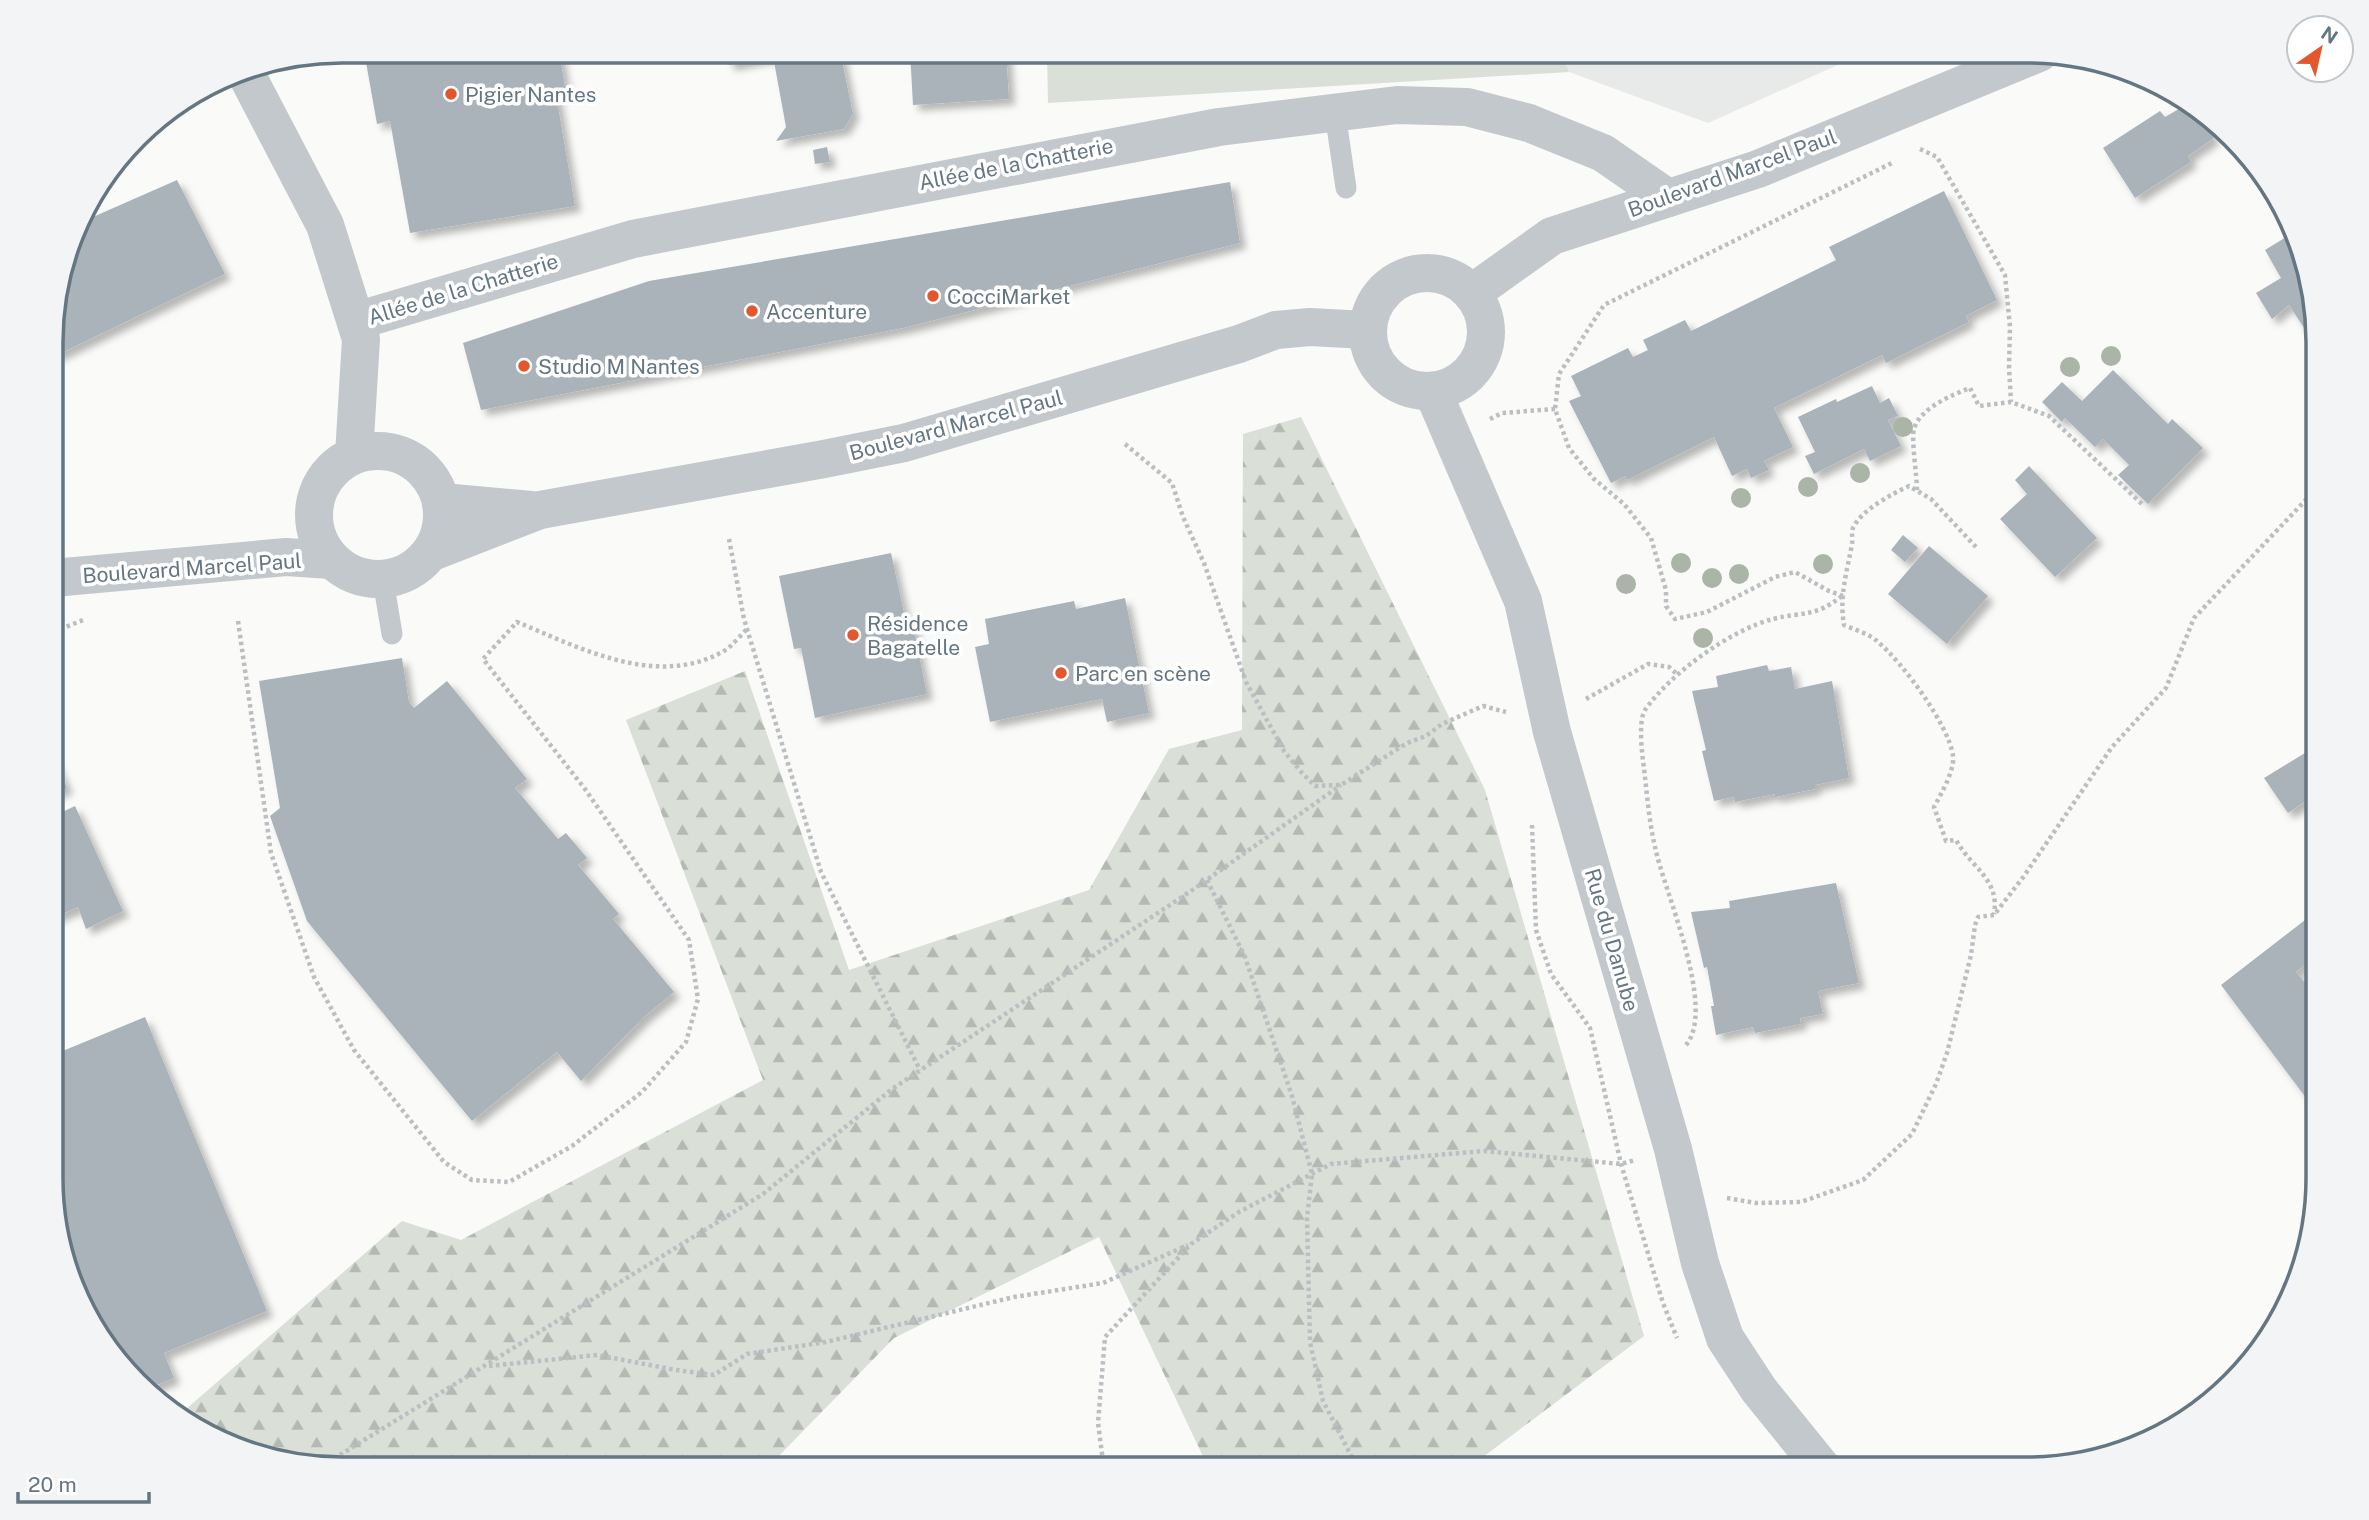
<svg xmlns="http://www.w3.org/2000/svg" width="2369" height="1520" viewBox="0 0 2369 1520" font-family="'Public Sans',sans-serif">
<defs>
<pattern id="forest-firs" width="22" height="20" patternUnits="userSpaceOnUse" patternTransform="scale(1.75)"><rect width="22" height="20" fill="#dadfd7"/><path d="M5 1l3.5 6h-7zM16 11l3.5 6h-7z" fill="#b4b9b4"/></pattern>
<filter id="shadow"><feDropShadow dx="6" dy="6" stdDeviation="3.5" flood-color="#0004"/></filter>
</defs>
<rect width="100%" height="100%" fill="#fafaf8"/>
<!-- built -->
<path fill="#e8e9e9" d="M 1561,51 L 1869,51 L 1708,123 L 1569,72 Z"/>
<!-- green -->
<path fill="#dadfd7" d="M 1047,51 L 1561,51 L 1569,72 L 1048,103 Z"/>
<!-- forest -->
<path fill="url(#forest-firs)" d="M 1301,417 L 1485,790 L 1644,1336 L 1467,1469 L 1209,1469 L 1099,1237 L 894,1338 L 766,1469 L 341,1469 L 249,1454 L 177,1417 L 402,1221 L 461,1240 L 763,1080 L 626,720 L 745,671 L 849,970 L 1089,890 L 1169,749 L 1242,730 L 1243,434 Z"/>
<!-- building -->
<g fill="#aab3b9" filter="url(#shadow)">
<path d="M 364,51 L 559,51 L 566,93 L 556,94 L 575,206 L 410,233 L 390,121 L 377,124 Z"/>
<path d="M 726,51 L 840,51 L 853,114 L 844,129 L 776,141 L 786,127 L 773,56 L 729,65 Z"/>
<path d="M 910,51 L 1006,51 L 1009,99 L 913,105 Z"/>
<path d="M 2191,102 L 2214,138 L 2188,156 L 2191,162 L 2135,198 L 2103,148 L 2160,111 L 2165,117 Z"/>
<path d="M 827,147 L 830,162 L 815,164 L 813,150 Z"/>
<path d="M 177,180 L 225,274 L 53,357 L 53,304 L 77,224 Z"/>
<path d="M 1230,182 L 1240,243 L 903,328 L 481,410 L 463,343 L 649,281 Z"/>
<path d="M 1944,191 L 1997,300 L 1966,316 L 1969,322 L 1886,363 L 1882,355 L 1774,408 L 1793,447 L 1764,461 L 1769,470 L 1751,478 L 1747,469 L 1732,476 L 1714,437 L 1627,480 L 1625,476 L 1611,483 L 1569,401 L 1581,396 L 1571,376 L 1628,348 L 1633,357 L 1648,350 L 1643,340 L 1685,320 L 1691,331 L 1836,260 L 1829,247 Z"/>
<path d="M 2291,234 L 2318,323 L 2318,336 L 2312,340 L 2289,305 L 2272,319 L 2256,293 L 2281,278 L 2265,250 Z"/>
<path d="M 2113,370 L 2168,424 L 2172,419 L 2203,448 L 2148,504 L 2118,475 L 2129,465 L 2103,439 L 2095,447 L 2065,418 L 2062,422 L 2042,402 L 2062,382 L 2082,401 Z"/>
<path d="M 1872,386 L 1880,403 L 1889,398 L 1898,416 L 1888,420 L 1901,446 L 1870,461 L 1864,449 L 1814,474 L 1805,456 L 1815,452 L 1798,417 L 1836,399 L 1837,402 Z"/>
<path d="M 2029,466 L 2097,538 L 2055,577 L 2000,519 L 2027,494 L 2015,480 Z"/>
<path d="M 1903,535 L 1918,548 L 1905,562 L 1891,550 Z"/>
<path d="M 1929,546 L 1988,596 L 1947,644 L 1888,594 Z"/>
<path d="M 891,553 L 906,622 L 912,621 L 927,694 L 815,718 L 801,648 L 794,649 L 779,576 Z"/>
<path d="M 1125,598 L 1149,713 L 1107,722 L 1102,699 L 990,722 L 975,647 L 989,644 L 985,619 L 1074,601 L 1076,609 Z"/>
<path d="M 402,658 L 409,702 L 414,708 L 447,681 L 527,779 L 515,788 L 558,839 L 566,833 L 587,858 L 578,865 L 619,914 L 613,919 L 674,992 L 644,1017 L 581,1081 L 557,1052 L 472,1121 L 307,921 L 270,816 L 280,808 L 259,681 Z"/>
<path d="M 1767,665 L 1769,671 L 1791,667 L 1795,689 L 1832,681 L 1849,778 L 1815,785 L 1815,789 L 1775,797 L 1775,794 L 1735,802 L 1734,797 L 1714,801 L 1702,751 L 1706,750 L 1692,691 L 1718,687 L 1716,676 Z"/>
<path d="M 2305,753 L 2318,775 L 2318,793 L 2288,813 L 2264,778 Z"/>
<path d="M 53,757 L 67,788 L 53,794 Z"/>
<path d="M 75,806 L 123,911 L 86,929 L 78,907 L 53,918 L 53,807 L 56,815 Z"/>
<path d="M 1836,883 L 1859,983 L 1818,991 L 1823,1014 L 1800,1018 L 1801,1024 L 1755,1033 L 1753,1027 L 1716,1035 L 1711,1006 L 1714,1006 L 1707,967 L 1704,968 L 1691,912 L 1730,908 L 1729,901 Z"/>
<path d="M 2305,920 L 2318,937 L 2318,954 L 2296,972 L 2318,998 L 2318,1091 L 2307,1099 L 2221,985 Z"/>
<path d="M 145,1017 L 267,1311 L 164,1353 L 174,1378 L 150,1388 L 90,1324 L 53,1216 L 53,1055 Z"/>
</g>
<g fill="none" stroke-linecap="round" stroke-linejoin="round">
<!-- path -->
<g stroke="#bbbfc2" stroke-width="4.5" stroke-dasharray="3.5 3.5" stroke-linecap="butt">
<path d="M 1920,149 L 1937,157 L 2005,275 L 2010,327 L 2009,367 L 2011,402"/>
<path d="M 1490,419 L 1502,413 L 1555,409"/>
<path d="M 1125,444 L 1172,483 L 1183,517 L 1204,563 L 1246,682 L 1284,751 L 1302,773 L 1315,786 L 1341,785 L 1407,743 L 1426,736 L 1442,724 L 1483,706 L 1506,712"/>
<path d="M 1917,490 C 1917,477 1911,438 1914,429 C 1920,408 1952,395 1970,388 L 1979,406 L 2011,402 L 2049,416 L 2142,504"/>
<path d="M 729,539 L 744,619 L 821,872 L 920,1070"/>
<path d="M 1976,547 L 1931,499 L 1909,486 C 1892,494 1861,510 1853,528 C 1851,533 1853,539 1852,544 C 1847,572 1839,596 1844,625 C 1855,630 1870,634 1878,642 C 1902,662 1949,725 1953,756 C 1955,770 1941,794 1934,807 L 1946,841 L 1956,840 C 1972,869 2000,879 1994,914"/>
<path d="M 1843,596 L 1829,591 L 1795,572 L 1775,577 L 1707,612 L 1675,619 L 1666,606 L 1666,590 L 1651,538 L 1624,504 L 1594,479 L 1569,448 L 1555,409 L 1559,374 L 1604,305 L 1894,162"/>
<path d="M 238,621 L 271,853 L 314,977 L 354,1050 L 444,1162 L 472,1180 L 509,1182 L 572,1146 L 642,1092 L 686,1042 L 698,999 L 689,940 L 585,789 L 483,659 L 517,622 C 580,648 657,689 724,651 C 732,646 740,636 747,629"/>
<path d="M 53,629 L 63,628 L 86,619"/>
<path d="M 1586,699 L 1648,664 L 1669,667 L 1678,675"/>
<path d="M 1532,825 L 1536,930 L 1551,974 L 1590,1028 L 1621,1164 L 1663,1303 L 1677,1338"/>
<path d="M 1207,880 L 1245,957 L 1292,1096 L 1312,1174 L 1307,1218 L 1310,1342 L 1323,1401 L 1358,1469"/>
<path d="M 1686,1045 C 1717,1008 1664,891 1655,847 C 1649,821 1647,794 1644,768 C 1642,755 1638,721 1645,710 C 1670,674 1730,630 1773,619 C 1804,611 1814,618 1842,596"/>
<path d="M 1727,1198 L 1756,1203 L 1801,1202 L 1863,1180 L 1912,1134 L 1936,1084 L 1947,1053 L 1971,955 L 1975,925 L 1978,917 L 1994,915 L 2024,876 L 2112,747 L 2166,688 L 2194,618 L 2318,487"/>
<path d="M 489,1366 L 597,1355 L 676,1370 L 714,1375 L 747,1354 L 826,1342 L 1014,1297 L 1103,1283 L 1188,1245"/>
<path d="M 322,1466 L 763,1194 L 892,1089 L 1191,891 L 1341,785"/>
<path d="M 1104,1469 L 1098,1423 L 1105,1337 L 1191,1244 L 1239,1212 L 1331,1164 L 1484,1151 L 1621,1164 L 1635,1160"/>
</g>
<!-- service -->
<g stroke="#c3c8cc" stroke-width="21">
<path d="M 1335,113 L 1346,188"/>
<path d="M 383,580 L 392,634"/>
</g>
<!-- minor -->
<g stroke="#c3c8cc" stroke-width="38">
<path d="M 244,70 L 325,225 L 361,339 L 354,455"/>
<path d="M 356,321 L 633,239 L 1219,127 L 1397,105 L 1467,107 L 1529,123 L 1603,153 L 1668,198"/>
<path d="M 1433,392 L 1523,601 L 1552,732 L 1673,1149 L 1700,1263 L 1725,1338 L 1759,1390 L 1823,1469"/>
</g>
<!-- tertiary -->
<g stroke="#c3c8cc" stroke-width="38">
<circle cx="1427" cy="332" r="59"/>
<path d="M 1472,293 L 1552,236 L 1758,169 L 2039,53"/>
<circle cx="378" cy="515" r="64"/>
<path d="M 442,502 L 531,510"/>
<path d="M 432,552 L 540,510 L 824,459 L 904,443 L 1239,344 L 1276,330 L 1310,327 L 1366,330"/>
<path d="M 53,578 L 286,557 L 331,560"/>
</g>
</g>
<!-- trees -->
<g fill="#aab4a7">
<circle cx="2111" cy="356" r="10"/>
<circle cx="2070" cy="367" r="10"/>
<circle cx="1903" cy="427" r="10"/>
<circle cx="1860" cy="473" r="10"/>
<circle cx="1808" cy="487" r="10"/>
<circle cx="1741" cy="498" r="10"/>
<circle cx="1681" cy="563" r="10"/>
<circle cx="1823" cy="564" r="10"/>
<circle cx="1739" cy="574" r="10"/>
<circle cx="1712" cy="578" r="10"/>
<circle cx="1626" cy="584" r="10"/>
<circle cx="1703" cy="638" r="10"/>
</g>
<!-- markers -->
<g fill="#e4572e" stroke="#fff" stroke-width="2.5">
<circle cx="451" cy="94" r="7"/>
<circle cx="933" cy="296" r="7"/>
<circle cx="752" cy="311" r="7"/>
<circle cx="524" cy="366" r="7"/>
<circle cx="853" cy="635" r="7"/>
<circle cx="1061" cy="673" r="7"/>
</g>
<g text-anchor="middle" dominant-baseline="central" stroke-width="7" stroke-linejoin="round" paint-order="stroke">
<!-- poi labels -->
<g font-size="21" fill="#657683" stroke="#fff" text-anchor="start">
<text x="465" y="94">Pigier Nantes</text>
<text x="947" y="296">CocciMarket</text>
<text x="766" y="311">Accenture</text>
<text x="538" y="366">Studio M Nantes</text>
<text x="867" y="623">Résidence<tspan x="867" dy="24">Bagatelle</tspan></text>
<text x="1075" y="673">Parc en scène</text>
</g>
<!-- street labels -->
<g font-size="21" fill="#657683" stroke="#fff">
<text transform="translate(1016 164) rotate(-11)">Allée de la Chatterie</text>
<text transform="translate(1732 173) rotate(-20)">Boulevard Marcel Paul</text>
<text transform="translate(463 289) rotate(-17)">Allée de la Chatterie</text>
<text transform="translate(956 425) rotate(-15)">Boulevard Marcel Paul</text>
<text transform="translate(192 568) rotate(-4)">Boulevard Marcel Paul</text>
<text transform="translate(1612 940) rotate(74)">Rue du Danube</text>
</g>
</g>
<!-- crop -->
<path d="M0 0H2369V1520H0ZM342 63H2027A279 279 0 0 1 2306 342V1178A279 279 0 0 1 2027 1457H342A279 279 0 0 1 63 1178V342A279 279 0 0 1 342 63Z" fill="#f3f4f5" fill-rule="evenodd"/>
<path fill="none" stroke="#657683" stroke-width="3.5" d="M342 63H2027A279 279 0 0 1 2306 342V1178A279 279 0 0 1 2027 1457H342A279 279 0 0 1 63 1178V342A279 279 0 0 1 342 63Z"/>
<!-- north arrow -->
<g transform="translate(2320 49) rotate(34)"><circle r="33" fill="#ffffff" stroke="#c1c8cd" stroke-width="2"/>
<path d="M0-5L12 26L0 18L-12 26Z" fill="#e4572e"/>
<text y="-10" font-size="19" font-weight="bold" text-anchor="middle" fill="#657683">N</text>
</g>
<!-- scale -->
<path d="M18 1492v10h131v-10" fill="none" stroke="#657683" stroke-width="3.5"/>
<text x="28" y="1492" font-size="21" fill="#657683" stroke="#ffffff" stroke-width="5" paint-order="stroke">20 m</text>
</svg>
